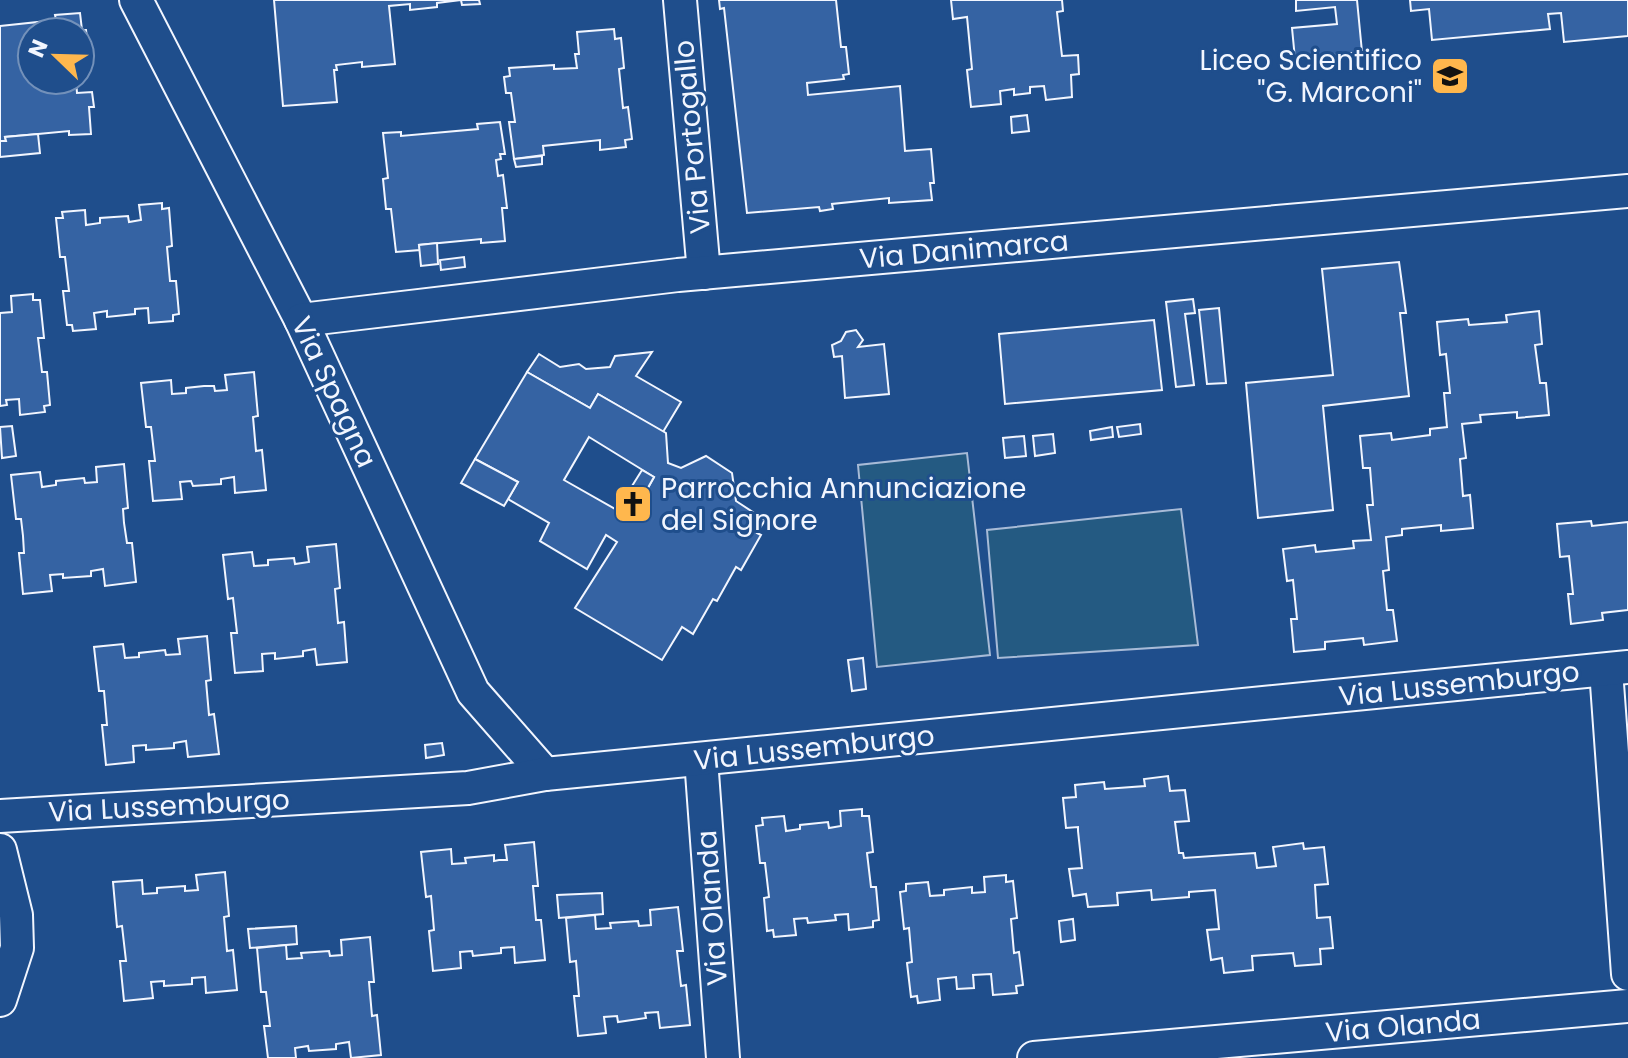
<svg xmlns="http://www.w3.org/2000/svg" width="1628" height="1058" viewBox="0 0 1628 1058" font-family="Poppins,sans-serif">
<rect width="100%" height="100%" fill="#1f4e8c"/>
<!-- green -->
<g fill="#245a82" stroke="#a8bbd7" stroke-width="2">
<path d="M 967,453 L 990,655 L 877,667 L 858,465 Z"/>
<path d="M 1181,509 L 1198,645 L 998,658 L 987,530 Z"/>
</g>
<!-- building -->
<g fill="#3563a3" stroke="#f2f6ff" stroke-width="2" fill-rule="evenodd">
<path d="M 274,0 L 479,0 L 480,4 L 462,5 L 461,0 L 437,3 L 437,7 L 410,10 L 410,4 L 389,6 L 395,64 L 362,67 L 362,62 L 336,65 L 337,70 L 334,70 L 337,102 L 283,106 Z"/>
<path d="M 719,0 L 836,0 L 841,47 L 846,47 L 849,74 L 843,75 L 844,79 L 807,83 L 808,95 L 900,86 L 905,151 L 931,149 L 934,183 L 930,183 L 932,200 L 889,203 L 889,198 L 832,204 L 833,209 L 820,211 L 819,207 L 747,213 L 724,8 L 720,9 Z"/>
<path d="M 951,0 L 1062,0 L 1063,11 L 1057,12 L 1062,56 L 1078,55 L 1079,74 L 1071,75 L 1072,97 L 1046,100 L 1044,86 L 1030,87 L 1030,93 L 1014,95 L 1014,89 L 1000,91 L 1001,104 L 971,107 L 967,70 L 972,69 L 967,17 L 953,19 Z"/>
<path d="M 1296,0 L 1357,0 L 1362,52 L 1295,59 L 1292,28 L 1337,24 L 1335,7 L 1296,11 Z"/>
<path d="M 1410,0 L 1628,0 L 1628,36 L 1564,42 L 1561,13 L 1548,14 L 1550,29 L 1432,40 L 1429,9 L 1411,11 Z"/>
<path d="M 80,13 L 82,30 L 86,30 L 89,54 L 80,55 L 80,32 L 32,32 L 32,80 L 76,80 L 77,93 L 92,92 L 94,107 L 89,107 L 91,134 L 69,135 L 69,131 L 38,134 L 5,137 L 6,141 L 0,141 L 0,26 L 56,20 L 55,15 Z"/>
<path d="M 614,29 L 615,39 L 621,38 L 624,68 L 619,69 L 623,108 L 628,107 L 632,139 L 625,140 L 626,147 L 600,150 L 600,140 L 543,146 L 544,155 L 514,159 L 509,122 L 515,122 L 511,93 L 506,93 L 504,77 L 510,76 L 509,68 L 554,65 L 554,69 L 577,68 L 575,54 L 579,54 L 577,32 Z"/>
<path d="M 1027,115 L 1029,131 L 1012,133 L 1011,117 Z"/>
<path d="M 500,122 L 505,154 L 500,154 L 501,159 L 496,160 L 498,176 L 503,175 L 507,208 L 502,208 L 505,241 L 481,243 L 481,239 L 419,245 L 420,250 L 396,252 L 391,209 L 386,209 L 383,179 L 388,178 L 383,133 L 401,132 L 401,136 L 478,129 L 477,124 Z"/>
<path d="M 38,134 L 40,153 L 0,157 L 0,141 L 6,141 L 5,137 Z"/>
<path d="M 542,156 L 542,164 L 516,167 L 514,159 Z"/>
<path d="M 162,203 L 162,209 L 169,208 L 172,246 L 167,247 L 170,281 L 176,281 L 179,314 L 173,315 L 173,321 L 149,323 L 148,308 L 135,309 L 135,314 L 107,317 L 107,311 L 94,313 L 96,329 L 73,331 L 72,325 L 67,325 L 63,291 L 69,291 L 65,257 L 60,257 L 56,218 L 63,218 L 62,212 L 85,210 L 86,225 L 100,223 L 100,218 L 128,216 L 129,222 L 141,220 L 139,205 Z"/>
<path d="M 437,243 L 438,264 L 421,266 L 419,245 Z"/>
<path d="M 464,257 L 465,267 L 441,270 L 440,260 Z"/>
<path d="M 1399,262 L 1406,313 L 1400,313 L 1409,396 L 1323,406 L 1333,510 L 1258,518 L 1246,383 L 1333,375 L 1322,269 Z"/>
<path d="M 33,294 L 33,300 L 40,300 L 44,338 L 38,338 L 42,372 L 47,372 L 50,405 L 44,406 L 45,412 L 20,415 L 19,399 L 6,400 L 7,405 L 0,406 L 0,313 L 12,312 L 11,296 Z"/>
<path d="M 1193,299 L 1195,313 L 1185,314 L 1194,385 L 1176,387 L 1166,302 Z"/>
<path d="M 1219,308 L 1226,383 L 1207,384 L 1199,310 Z"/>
<path d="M 1539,311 L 1542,344 L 1535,345 L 1540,383 L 1546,383 L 1549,415 L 1517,418 L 1517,412 L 1480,415 L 1481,422 L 1462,424 L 1466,458 L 1460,459 L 1463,496 L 1470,495 L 1473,528 L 1441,531 L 1441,525 L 1402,529 L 1402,535 L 1386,537 L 1389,570 L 1383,571 L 1387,610 L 1393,610 L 1397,641 L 1364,645 L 1363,638 L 1325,642 L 1325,649 L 1294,652 L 1291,619 L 1297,619 L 1293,580 L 1287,581 L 1283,549 L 1315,545 L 1316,552 L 1354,548 L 1353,541 L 1371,540 L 1367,505 L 1373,505 L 1370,468 L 1363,468 L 1360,436 L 1391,433 L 1392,440 L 1430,435 L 1430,429 L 1447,427 L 1444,393 L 1450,393 L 1446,354 L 1440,355 L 1437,322 L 1468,319 L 1469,325 L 1507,322 L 1506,315 Z"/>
<path d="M 1154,320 L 1162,390 L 1005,404 L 999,334 Z"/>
<path d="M 856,330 L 863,340 L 858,347 L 884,344 L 889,394 L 845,398 L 842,356 L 834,357 L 832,345 L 841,341 L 846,332 Z"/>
<path d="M 652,352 L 636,376 L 681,402 L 663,432 L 598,394 L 590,408 L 527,372 L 539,354 L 560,367 L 579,364 L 586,369 L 610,367 L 615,356 Z"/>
<path d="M 254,372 L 258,416 L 253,417 L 256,451 L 262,450 L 266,490 L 235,493 L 234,477 L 221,479 L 221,484 L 193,486 L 191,481 L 180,482 L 182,499 L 153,501 L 149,461 L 155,461 L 151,427 L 146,427 L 141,383 L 171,380 L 172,394 L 186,393 L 186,388 L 204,386 L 214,386 L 215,391 L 227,390 L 225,375 Z"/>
<path d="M 527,372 L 590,408 L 598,394 L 666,433 L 668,463 L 681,468 L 706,456 L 732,473 L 736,501 L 765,520 L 757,533 L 761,535 L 741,570 L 736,567 L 717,601 L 713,599 L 693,634 L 682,627 L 662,660 L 575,608 L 617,542 L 606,535 L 587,569 L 540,541 L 549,523 L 508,499 L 518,482 L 475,459 ZM 589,437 L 654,477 L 631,518 L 564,480 Z"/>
<path d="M 1140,424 L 1141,434 L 1119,437 L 1117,427 Z"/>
<path d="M 12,426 L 16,456 L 2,458 L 0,427 Z"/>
<path d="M 1112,427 L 1113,437 L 1091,440 L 1090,431 Z"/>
<path d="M 1053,434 L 1055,453 L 1035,456 L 1033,436 Z"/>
<path d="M 1024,436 L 1026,456 L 1005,458 L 1003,438 Z"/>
<path d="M 475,459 L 518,482 L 504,506 L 461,483 Z"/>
<path d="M 124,464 L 128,508 L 123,509 L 124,523 L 127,543 L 132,543 L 136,582 L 105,586 L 103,569 L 91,571 L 91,576 L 63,578 L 63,574 L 50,575 L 52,591 L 23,594 L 19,553 L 24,553 L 23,536 L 21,519 L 16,519 L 11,475 L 40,472 L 42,487 L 56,485 L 56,481 L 84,478 L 85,483 L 97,482 L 96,467 Z"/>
<path d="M 642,470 L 654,477 L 631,518 L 617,510 Z"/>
<path d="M 1591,521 L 1592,526 L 1628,522 L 1628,610 L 1602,613 L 1603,620 L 1571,624 L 1568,594 L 1573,594 L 1569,556 L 1560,557 L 1557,524 Z"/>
<path d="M 336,544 L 340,588 L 335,589 L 338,623 L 344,622 L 347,662 L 317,665 L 315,649 L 303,651 L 303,656 L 275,659 L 275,653 L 262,654 L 263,671 L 235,673 L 231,633 L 237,633 L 233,598 L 228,599 L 223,555 L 252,552 L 254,566 L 268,565 L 268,560 L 294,558 L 295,564 L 309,562 L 307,547 Z"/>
<path d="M 207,636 L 211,680 L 206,681 L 209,715 L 214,714 L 219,754 L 188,757 L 186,741 L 174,743 L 174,748 L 146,750 L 146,745 L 133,746 L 134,762 L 106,765 L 102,725 L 107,725 L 104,691 L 99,691 L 94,647 L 123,644 L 125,658 L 139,657 L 139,653 L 165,650 L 166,655 L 180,654 L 178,639 Z"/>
<path d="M 863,658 L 866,689 L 852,691 L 848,660 Z"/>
<path d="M 442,743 L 444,755 L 426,758 L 425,745 Z"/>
<path d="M 1168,776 L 1170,791 L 1185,790 L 1189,821 L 1175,822 L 1179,853 L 1183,853 L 1184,858 L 1255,853 L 1257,868 L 1276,866 L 1273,847 L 1303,843 L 1304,849 L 1324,847 L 1328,884 L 1315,885 L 1317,918 L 1330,917 L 1333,948 L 1320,949 L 1321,964 L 1295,966 L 1293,953 L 1252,956 L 1253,970 L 1224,973 L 1222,958 L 1211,960 L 1207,930 L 1219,929 L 1215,890 L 1189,892 L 1189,897 L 1152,900 L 1151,890 L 1117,893 L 1118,905 L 1088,907 L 1086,894 L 1073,896 L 1069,869 L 1082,868 L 1078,831 L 1078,827 L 1066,828 L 1063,798 L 1076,797 L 1075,785 L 1104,782 L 1105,789 L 1145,786 L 1144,779 Z"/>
<path d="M 862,809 L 862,816 L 869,816 L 873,852 L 867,853 L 871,887 L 876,887 L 879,920 L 873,921 L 873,927 L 849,930 L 848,914 L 835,915 L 836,920 L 808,923 L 807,918 L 794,919 L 796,935 L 774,937 L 773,930 L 767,931 L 764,898 L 769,897 L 765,863 L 760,863 L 756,826 L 763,825 L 762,818 L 784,816 L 786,831 L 800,829 L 800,825 L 828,822 L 829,828 L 841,826 L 840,811 Z"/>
<path d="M 534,842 L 538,886 L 533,886 L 536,920 L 541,920 L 545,960 L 515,963 L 514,947 L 501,948 L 501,953 L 473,956 L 472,951 L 460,952 L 461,968 L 433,971 L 429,931 L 434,930 L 431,896 L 426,897 L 421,852 L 451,849 L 452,864 L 466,863 L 465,858 L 494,855 L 494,861 L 499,860 L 507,860 L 505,845 Z"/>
<path d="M 225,872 L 229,916 L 224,917 L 227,951 L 233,950 L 237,990 L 206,993 L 205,977 L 192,978 L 192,984 L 164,986 L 164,981 L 151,982 L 153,998 L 124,1001 L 120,961 L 126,961 L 122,926 L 117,927 L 113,882 L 142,880 L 143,894 L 157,893 L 157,888 L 185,886 L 185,891 L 198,890 L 196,875 Z"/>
<path d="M 1006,875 L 1006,882 L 1013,881 L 1017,918 L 1011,919 L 1014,953 L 1019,952 L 1023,985 L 1016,986 L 1017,993 L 993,995 L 991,974 L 973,975 L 974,988 L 957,989 L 956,977 L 938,979 L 940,1000 L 918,1003 L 917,996 L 911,997 L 907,963 L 912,962 L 909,928 L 904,929 L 900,892 L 906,891 L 906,884 L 928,882 L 930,896 L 944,895 L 944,890 L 972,887 L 972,893 L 985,892 L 984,877 Z"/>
<path d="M 602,893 L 603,914 L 559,918 L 557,895 Z"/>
<path d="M 678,907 L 683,951 L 677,951 L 681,986 L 686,985 L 690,1025 L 660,1028 L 658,1012 L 645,1013 L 646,1018 L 618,1022 L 617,1016 L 604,1017 L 606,1033 L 578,1036 L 574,996 L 579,996 L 576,961 L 570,962 L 566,918 L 595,915 L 596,929 L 611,928 L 610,923 L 638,921 L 639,926 L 651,925 L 650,910 Z"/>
<path d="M 1073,919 L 1075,940 L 1061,942 L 1059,921 Z"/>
<path d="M 296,926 L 297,944 L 250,948 L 248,929 Z"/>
<path d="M 370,937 L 374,982 L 369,982 L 372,1016 L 377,1015 L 381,1055 L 351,1058 L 349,1042 L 336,1044 L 336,1049 L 309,1051 L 308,1046 L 295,1048 L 296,1058 L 268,1058 L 264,1026 L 270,1026 L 266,992 L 261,992 L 257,948 L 286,945 L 287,959 L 302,958 L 301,953 L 329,951 L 330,956 L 342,955 L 341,940 Z"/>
</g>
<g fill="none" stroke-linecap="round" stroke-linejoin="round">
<defs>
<g id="minor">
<path d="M 136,0 L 301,320 L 473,692 L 545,774"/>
<path d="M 680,0 L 704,273"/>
<path d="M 301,320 L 678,275 L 1628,191"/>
<path d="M 1606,670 L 1628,974"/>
<path d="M 701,759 L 723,1058"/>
<path d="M 0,816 L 468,788 L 545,774 L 1628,667"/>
<path d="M 0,850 L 16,915 L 17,948 L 0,1000"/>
<path d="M 1034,1058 L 1628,1006"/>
</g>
</defs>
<!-- minor casing -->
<use href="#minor" stroke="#f2f6ff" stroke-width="36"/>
<!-- minor -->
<use href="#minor" stroke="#1f4e8c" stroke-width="32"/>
</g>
<!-- icons -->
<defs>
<symbol id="school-square" viewBox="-11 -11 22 22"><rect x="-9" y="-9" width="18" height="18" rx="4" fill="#ffb74d" stroke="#1f4e8c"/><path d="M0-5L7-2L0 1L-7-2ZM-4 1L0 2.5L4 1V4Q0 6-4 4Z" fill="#111"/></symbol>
<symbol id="church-square" viewBox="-11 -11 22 22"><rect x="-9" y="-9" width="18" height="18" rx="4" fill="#ffb74d" stroke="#1f4e8c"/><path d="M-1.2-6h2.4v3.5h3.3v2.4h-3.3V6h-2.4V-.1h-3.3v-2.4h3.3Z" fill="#111"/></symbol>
</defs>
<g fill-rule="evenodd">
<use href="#school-square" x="1428" y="54" width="44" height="44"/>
<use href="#church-square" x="611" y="482" width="44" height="44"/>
</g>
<g text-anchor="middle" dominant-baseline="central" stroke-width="6" stroke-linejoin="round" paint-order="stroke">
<!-- poi labels -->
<g font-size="28" fill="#f2f6ff" stroke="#1f4e8c" text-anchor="end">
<text x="1422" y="60">Liceo Scientifico<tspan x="1422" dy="32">"G. Marconi"</tspan></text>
<text x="661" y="488" text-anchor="start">Parrocchia Annunciazione<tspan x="661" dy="32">del Signore</tspan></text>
</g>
<!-- street labels -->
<g font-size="28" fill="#f2f6ff" stroke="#1f4e8c">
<text transform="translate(692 137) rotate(-95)">Via Portogallo</text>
<text transform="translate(964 250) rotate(-5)">Via Danimarca</text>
<text transform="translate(334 392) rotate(65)">Via Spagna</text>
<text transform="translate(1459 684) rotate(-6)">Via Lussemburgo</text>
<text transform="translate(814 748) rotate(-6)">Via Lussemburgo</text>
<text transform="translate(169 806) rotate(-3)">Via Lussemburgo</text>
<text transform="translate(712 908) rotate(-94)">Via Olanda</text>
<text transform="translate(1403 1026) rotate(-5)">Via Olanda</text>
</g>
</g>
<!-- north arrow -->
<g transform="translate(56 56) rotate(293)"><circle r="38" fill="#1f4e8c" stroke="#7391ba" stroke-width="2"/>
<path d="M0-6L14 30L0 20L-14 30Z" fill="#ffb74d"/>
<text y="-12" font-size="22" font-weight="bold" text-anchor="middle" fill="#f2f6ff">N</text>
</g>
</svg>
